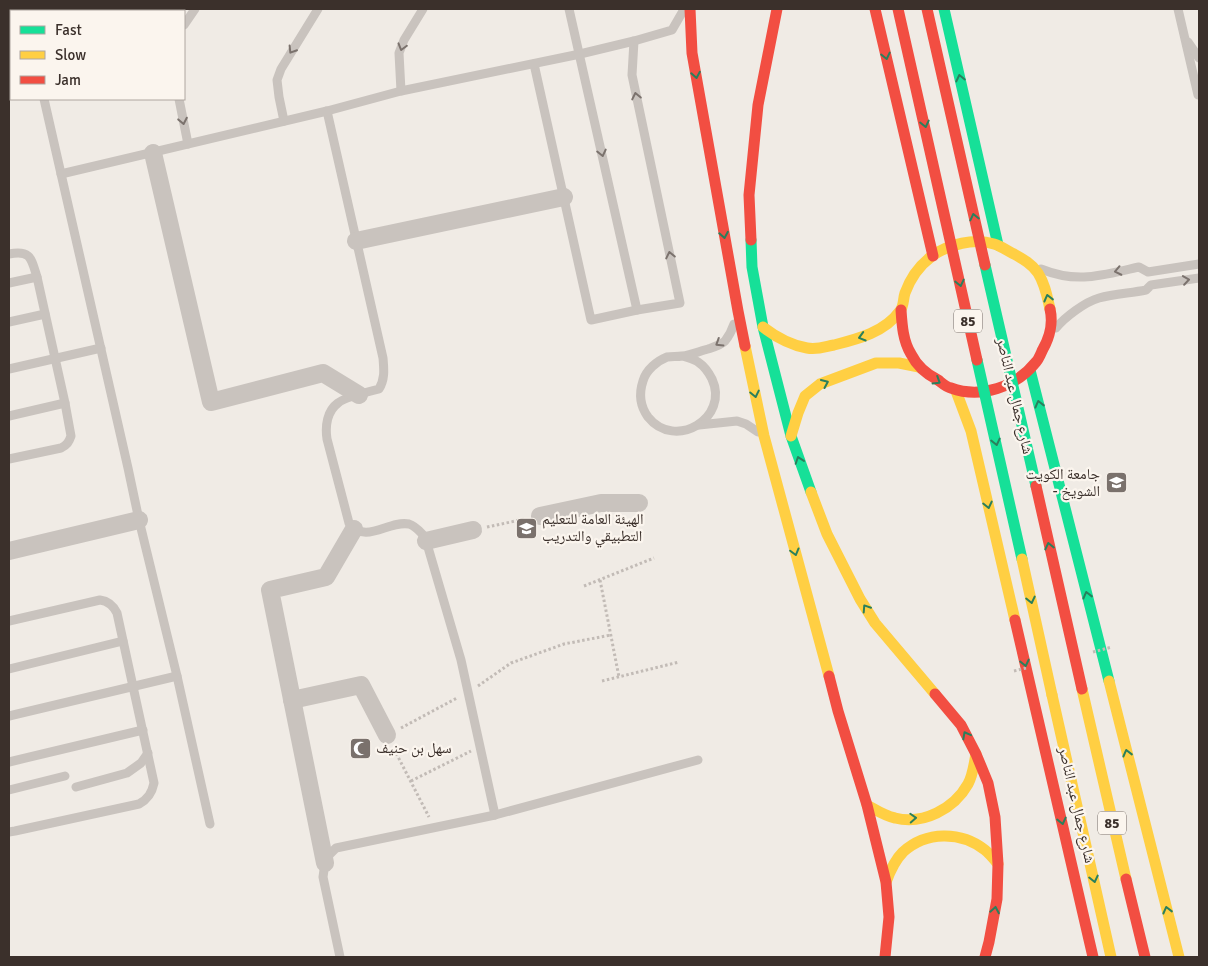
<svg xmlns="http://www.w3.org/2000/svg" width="1208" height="966" viewBox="0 0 1208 966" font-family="Signika,'Noto Naskh Arabic',sans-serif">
<rect width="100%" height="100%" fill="#f0ebe5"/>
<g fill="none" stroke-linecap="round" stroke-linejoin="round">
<!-- path -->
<g stroke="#c2bbb6" stroke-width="3" stroke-dasharray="2.5 2.5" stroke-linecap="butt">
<path d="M 487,527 L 525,519"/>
<path d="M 600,580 L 619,677"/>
<path d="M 584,586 L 654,558"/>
<path d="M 602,681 L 679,662"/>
<path d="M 478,686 L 511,663 L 564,644 L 611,635"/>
<path d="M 401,728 L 457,698"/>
<path d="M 394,749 L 429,817"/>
<path d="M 411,781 L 471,751"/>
</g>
<!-- lane -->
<g stroke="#c9c3be" stroke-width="9">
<path d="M 23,9 L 23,11"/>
<path d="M 569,9 L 637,310"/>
<path d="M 1178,9 L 1198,95"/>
<path d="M 184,25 L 195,9"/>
<path d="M 1188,42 L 1199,58"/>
<path d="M 534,64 L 591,320 L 637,310 L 680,303 L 632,75 L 634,41"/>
<path d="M 401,91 L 399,53 L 404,40 L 423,9"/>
<path d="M 44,99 L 128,468 L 139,520 L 177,676 L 210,824"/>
<path d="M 179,99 L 188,144"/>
<path d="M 327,111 L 383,358 C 384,370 385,379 379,389 C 371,391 343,398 338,403 C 327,411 325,426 327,439 L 349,523 C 366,545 388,520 409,524 C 416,526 420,532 425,537 L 461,660 L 495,815"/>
<path d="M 284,121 L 279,97 L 277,80 L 281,69 L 318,9"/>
<path d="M 61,174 L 327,111 L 401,91 L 580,54 L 634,41 L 672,30 L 683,11"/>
<path d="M 9,254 C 31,250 31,258 37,277 L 65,403 L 71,436 C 69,442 67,445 61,448 L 9,459"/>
<path d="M 1041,269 C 1078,284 1102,275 1139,267 L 1148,272 L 1199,264"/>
<path d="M 9,283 L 37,277"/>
<path d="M 9,322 L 45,314"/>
<path d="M 1056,328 C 1065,317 1085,302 1099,298 C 1114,294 1131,293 1146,290 L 1151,285 L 1199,278"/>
<path d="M 683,356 C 688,358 694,359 698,362 C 704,366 709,373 712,379 C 730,418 675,451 648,417 C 640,406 639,393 643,381 C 646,370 657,361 667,357 C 672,356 677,357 682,356 C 691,355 700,351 708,349 C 714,347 721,345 725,341 C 729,336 732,330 734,324"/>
<path d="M 9,369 L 101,348"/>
<path d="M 9,416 L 65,403"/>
<path d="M 699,425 L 737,421 L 746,424 L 758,432"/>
<path d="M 9,621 L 100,600 C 108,601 113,605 117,613 L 154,783 C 152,793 148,799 139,804 L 15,831 L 9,832"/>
<path d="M 9,669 L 123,641"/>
<path d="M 9,716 L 177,676"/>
<path d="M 9,762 L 143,730"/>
<path d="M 76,787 L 127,773 L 141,763 L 148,753"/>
<path d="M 9,790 L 65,776"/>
<path d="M 340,957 L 323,877 L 325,863 L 329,855 L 336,848 L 495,815 L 698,760"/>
</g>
<!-- street -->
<g stroke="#c9c3be" stroke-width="18">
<path d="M 153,153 L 211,402 L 323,373 L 359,395"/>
<path d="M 356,241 L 564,197"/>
<path d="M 540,516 L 601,503 L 639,503"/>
<path d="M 426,541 L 473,530"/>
<path d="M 9,551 L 139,520"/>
<path d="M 292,700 L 361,685 L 387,735"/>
<path d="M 325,863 L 270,590 L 326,577 L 354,529"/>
</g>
<!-- fast -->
<g stroke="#16e098" stroke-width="11">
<path d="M 944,9 L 998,245"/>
<path d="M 751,240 L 752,267 L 763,327 L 791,436 L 811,492"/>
<path d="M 1030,370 L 1109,681"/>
</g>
<!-- slow -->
<g stroke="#ffcf43" stroke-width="11">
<path d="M 763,327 C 776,337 791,345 807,348 C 817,350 824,347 834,345 C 858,339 885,332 900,311 C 904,306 903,299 905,293 C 910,279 920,265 932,256 C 949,244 974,238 994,244 C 1001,246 1008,251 1014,254 C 1023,259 1032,264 1038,273 C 1045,284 1047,296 1050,309"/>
<path d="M 745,346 L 764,436 L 829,676"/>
<path d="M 956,391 L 971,431 L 1015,620"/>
<path d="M 791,436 L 798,413 L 805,396 L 820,384 L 876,363 L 899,363 L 919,367"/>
<path d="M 811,492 L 827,534 L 860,599 L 875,623 L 935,694"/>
<path d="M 1109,681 L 1179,957"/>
<path d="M 1082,689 L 1126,879"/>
<path d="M 1052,695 L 1111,957"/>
<path d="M 867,805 C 876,810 885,816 895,818 C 923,825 954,809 968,784 C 973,775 974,764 976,754"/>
<path d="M 886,882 C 890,871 895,860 903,852 C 926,831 961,831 985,850 C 990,854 994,859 998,864"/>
</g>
<!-- jam -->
<g stroke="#f24e42" stroke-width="11">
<path d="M 690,9 L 692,53 L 738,311 L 745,346"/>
<path d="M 875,9 L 933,256"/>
<path d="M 751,240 L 749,195 L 758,105 L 777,9"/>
<path d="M 901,310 C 902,325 903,341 911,354 C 917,366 926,374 938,380 C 942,383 946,387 951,388 C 981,399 1016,387 1036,362 C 1039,359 1041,353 1043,349 C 1050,337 1053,322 1050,309"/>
<path d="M 1015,620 L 1093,957"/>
<path d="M 829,676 L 838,711 L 867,805 L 886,882 L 889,917 L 885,957"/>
<path d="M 935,694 L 961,725 L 976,754 L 988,783 L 995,817 L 998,864 L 997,899 L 989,942 L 985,957"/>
<path d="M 1126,879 L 1145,957"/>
</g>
<!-- path-bridge -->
<g stroke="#c2bbb6" stroke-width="3" stroke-dasharray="2.5 2.5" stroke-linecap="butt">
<path d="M 1093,652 L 1112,647"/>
<path d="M 1014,671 L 1026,668"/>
</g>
<!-- fast-bridge -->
<g stroke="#16e098" stroke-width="11">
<path d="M 985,265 L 1036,486"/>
<path d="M 977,360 L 1022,559"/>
</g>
<!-- slow-bridge -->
<path stroke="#ffcf43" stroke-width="11" d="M 1022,559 L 1052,695"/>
<!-- jam-bridge -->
<g stroke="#f24e42" stroke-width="11">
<path d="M 898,9 L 977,360"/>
<path d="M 927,9 L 985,265"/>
<path d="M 1036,486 L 1082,689"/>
</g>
</g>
<!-- one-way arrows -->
<defs><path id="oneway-chevron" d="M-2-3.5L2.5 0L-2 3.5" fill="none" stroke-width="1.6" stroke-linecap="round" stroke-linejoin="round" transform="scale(1.25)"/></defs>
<g stroke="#7b726d">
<use href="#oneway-chevron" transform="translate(402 47) rotate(106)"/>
<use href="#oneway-chevron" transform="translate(292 50) rotate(122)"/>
<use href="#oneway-chevron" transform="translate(636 96) rotate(-102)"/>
<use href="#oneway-chevron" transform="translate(183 121) rotate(79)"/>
<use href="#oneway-chevron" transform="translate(602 153) rotate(77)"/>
<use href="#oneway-chevron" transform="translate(670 255) rotate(-102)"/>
<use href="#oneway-chevron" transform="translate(1118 271) rotate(168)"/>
<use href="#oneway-chevron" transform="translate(1186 280) rotate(-8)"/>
<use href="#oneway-chevron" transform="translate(719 343) rotate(148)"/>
</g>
<g stroke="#2a7f5c">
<use href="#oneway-chevron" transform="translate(886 56) rotate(77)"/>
<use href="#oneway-chevron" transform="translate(696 75) rotate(80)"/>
<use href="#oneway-chevron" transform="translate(960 78) rotate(-103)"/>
<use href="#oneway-chevron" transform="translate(925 124) rotate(77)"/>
<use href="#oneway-chevron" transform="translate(974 217) rotate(-103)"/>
<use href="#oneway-chevron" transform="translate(724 235) rotate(80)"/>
<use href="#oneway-chevron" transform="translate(960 283) rotate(77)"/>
<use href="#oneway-chevron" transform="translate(1048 298) rotate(-104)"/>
<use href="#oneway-chevron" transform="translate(862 337) rotate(164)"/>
<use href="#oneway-chevron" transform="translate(937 381) rotate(32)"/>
<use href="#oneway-chevron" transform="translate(825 383) rotate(-24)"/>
<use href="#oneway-chevron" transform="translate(755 394) rotate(78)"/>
<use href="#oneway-chevron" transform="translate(1039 404) rotate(-104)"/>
<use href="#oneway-chevron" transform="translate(996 442) rotate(77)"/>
<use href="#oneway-chevron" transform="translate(799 460) rotate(-109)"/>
<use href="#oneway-chevron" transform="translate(988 505) rotate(77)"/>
<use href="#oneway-chevron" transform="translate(1049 546) rotate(-103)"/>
<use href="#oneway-chevron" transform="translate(795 552) rotate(75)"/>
<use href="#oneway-chevron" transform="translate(1087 595) rotate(-104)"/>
<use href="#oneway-chevron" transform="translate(1031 600) rotate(77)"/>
<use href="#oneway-chevron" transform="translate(866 608) rotate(-123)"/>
<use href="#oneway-chevron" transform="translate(1025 663) rotate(77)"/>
<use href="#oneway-chevron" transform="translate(966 735) rotate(-118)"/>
<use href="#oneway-chevron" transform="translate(1127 753) rotate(-104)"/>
<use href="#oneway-chevron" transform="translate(913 818) rotate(-3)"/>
<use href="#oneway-chevron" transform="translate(1062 821) rotate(77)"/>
<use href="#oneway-chevron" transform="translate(1094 879) rotate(77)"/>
<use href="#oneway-chevron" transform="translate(995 910) rotate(-80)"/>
<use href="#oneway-chevron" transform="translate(1167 910) rotate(-104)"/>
</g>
<!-- icons -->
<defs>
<symbol id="university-square" viewBox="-11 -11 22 22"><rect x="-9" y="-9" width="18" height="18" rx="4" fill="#7a716c" stroke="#fbf5ee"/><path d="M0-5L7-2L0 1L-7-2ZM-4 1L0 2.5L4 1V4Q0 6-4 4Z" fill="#fff"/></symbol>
<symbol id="mosque-square" viewBox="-11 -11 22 22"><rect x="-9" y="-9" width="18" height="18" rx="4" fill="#7a716c" stroke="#fbf5ee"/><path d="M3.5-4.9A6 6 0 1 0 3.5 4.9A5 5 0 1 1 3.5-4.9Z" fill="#fff"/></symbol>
</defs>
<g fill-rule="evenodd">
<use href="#university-square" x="1104" y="470" width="25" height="25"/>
<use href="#university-square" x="514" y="516" width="25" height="25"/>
<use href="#mosque-square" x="348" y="736" width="25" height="25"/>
</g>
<g text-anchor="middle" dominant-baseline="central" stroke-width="4.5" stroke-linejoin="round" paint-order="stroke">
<!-- shield labels -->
<g fill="#fbf5ee" stroke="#756b66" stroke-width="1">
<rect x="954" y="309.5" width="28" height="23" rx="4"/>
<rect x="1098" y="811.5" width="28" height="23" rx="4"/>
</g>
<g font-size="14" font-weight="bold" fill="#3b302b">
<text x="968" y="321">85</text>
<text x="1112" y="823">85</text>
</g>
<!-- street labels -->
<g font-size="15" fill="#3b302b" stroke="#fbf5ee">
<text transform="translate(1015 396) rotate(77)">شارع جمال عبد الناصر</text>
<text transform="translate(1077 805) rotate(77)">شارع جمال عبد الناصر</text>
</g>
<!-- poi labels -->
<g font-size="15" fill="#3b302b" stroke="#fbf5ee" text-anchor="start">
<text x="1100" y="474" text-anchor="end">جامعة الكويت<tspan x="1100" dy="17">- الشويخ</tspan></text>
<text x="542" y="519">الهيئة العامة للتعليم<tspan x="542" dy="17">التطبيقي والتدريب</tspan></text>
<text x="376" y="748">سهل بن حنيف</text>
</g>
</g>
<!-- border -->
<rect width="1208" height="966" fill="none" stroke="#3b302b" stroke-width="20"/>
<!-- legend -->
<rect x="10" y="10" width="175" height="90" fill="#fbf5ee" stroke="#aea6a0"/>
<rect x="20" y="26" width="25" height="8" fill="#16e098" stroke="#aea6a0"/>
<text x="55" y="35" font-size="15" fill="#3b302b">Fast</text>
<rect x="20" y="51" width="25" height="8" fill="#ffcf43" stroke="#aea6a0"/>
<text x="55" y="60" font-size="15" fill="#3b302b">Slow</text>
<rect x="20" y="76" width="25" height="8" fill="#f24e42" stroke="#aea6a0"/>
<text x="55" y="85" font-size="15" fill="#3b302b">Jam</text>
</svg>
